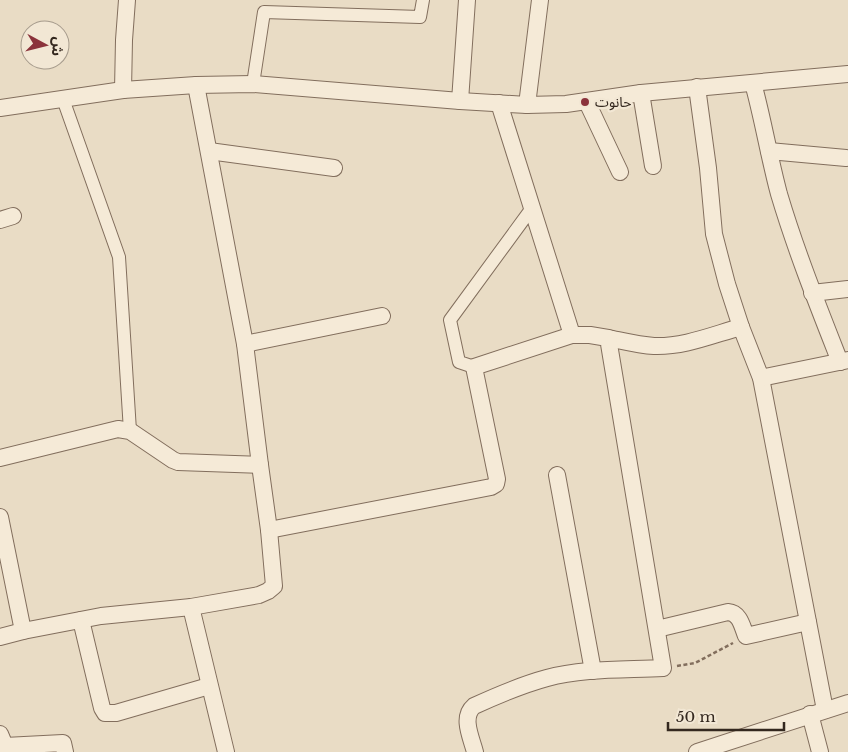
<svg xmlns="http://www.w3.org/2000/svg" width="848" height="752" viewBox="0 0 848 752" font-family="'Libre Baskerville','Noto Sans Arabic',serif">
<rect width="100%" height="100%" fill="#e9dcc5"/>
<g fill="none" stroke-linecap="round" stroke-linejoin="round">
<defs>
<g id="pedestrian">
<path d="M 253,84 L 264,12 L 420,17 L 423,0"/>
<path d="M 63,99 L 119,257 L 130,431"/>
<path d="M 474,367 L 459,362 L 450,320 L 532,208"/>
</g>
<g id="minor">
<path d="M 753,83 C 763,119 769,157 779,194 C 796,251 818,306 840,362"/>
<path d="M 697,87 L 708,168 L 714,234 L 727,284 L 741,327 L 761,378 L 825,710"/>
<path d="M 123,90 L 124,40 L 127,0"/>
<path d="M 641,93 L 653,166"/>
<path d="M 460,101 L 467,0"/>
<path d="M 587,102 L 620,172"/>
<path d="M 499,103 L 572,335"/>
<path d="M 527,105 L 540,0"/>
<path d="M 0,108 L 123,90 L 196,85 L 253,84 L 460,101 L 527,105 L 566,104 L 641,93 L 848,74"/>
<path d="M 209,151 L 334,168"/>
<path d="M 769,151 L 846,158"/>
<path d="M 0,220 L 13,216"/>
<path d="M 812,293 L 848,289"/>
<path d="M 608,338 C 623,341 639,345 654,346 C 684,347 712,335 741,327"/>
<path d="M 245,344 L 382,316"/>
<path d="M 761,378 L 848,360"/>
<path d="M 0,458 L 118,429 L 130,431 L 173,460 L 178,462 L 260,465"/>
<path d="M 557,475 L 593,671"/>
<path d="M 0,517 L 23,631"/>
<path d="M 269,530 L 491,487 L 496,484 L 497,479 L 474,367 L 572,335 L 590,335 L 608,338 L 663,668 C 627,670 582,668 547,678 C 521,685 498,695 474,706 C 461,717 471,737 475,752"/>
<path d="M 191,607 L 226,752"/>
<path d="M 81,620 L 102,708 L 105,713 L 116,713 L 209,686"/>
<path d="M 657,629 L 728,612 C 740,613 742,626 746,636 L 808,622"/>
<path d="M 0,637 L 23,631 L 101,616 L 191,607 L 259,595 L 268,591 L 274,586 L 269,530 L 260,465 L 245,344 L 196,85"/>
<path d="M 810,714 L 820,752"/>
<path d="M 0,734 L 5,746 L 63,743 L 65,752"/>
<path d="M 697,752 L 848,703"/>
</g>
</defs>
<!-- pedestrian casing -->
<use href="#pedestrian" stroke="#826e5d" stroke-width="14"/>
<!-- minor casing -->
<use href="#minor" stroke="#826e5d" stroke-width="18"/>
<!-- path -->
<path stroke="#826e5d" stroke-width="2.5" stroke-dasharray="4 2.5" stroke-linecap="butt" d="M 677,666 L 695,663 L 733,643"/>
<!-- pedestrian -->
<use href="#pedestrian" stroke="#f5ead7" stroke-width="12"/>
<!-- minor -->
<use href="#minor" stroke="#f5ead7" stroke-width="16"/>
</g>
<!-- markers -->
<circle fill="#8b333b" stroke="#f2e7d4" stroke-width="2" cx="585" cy="102" r="5"/>
<g text-anchor="middle" dominant-baseline="central" stroke-width="4.5" stroke-linejoin="round" paint-order="stroke">
<!-- poi labels -->
<g font-size="14" fill="#34281f" stroke="#f2e7d4" text-anchor="start">
<text x="595" y="102">حانوت</text>
</g>
</g>
<!-- north arrow -->
<g transform="translate(45 45) rotate(97)"><circle r="24" fill="#f2e7d4" stroke="#a69b8c"/>
<path d="M0-4L9 19L0 12L-9 19Z" fill="#8b333b"/>
<text y="-8" font-size="14" font-weight="bold" text-anchor="middle" fill="#34281f">ش</text>
</g>
<!-- scale -->
<path d="M668 722v8h116v-8" fill="none" stroke="#34281f" stroke-width="2.5"/>
<text x="676" y="722" font-size="15" fill="#34281f" stroke="#f2e7d4" stroke-width="4" paint-order="stroke">50 m</text>
</svg>
